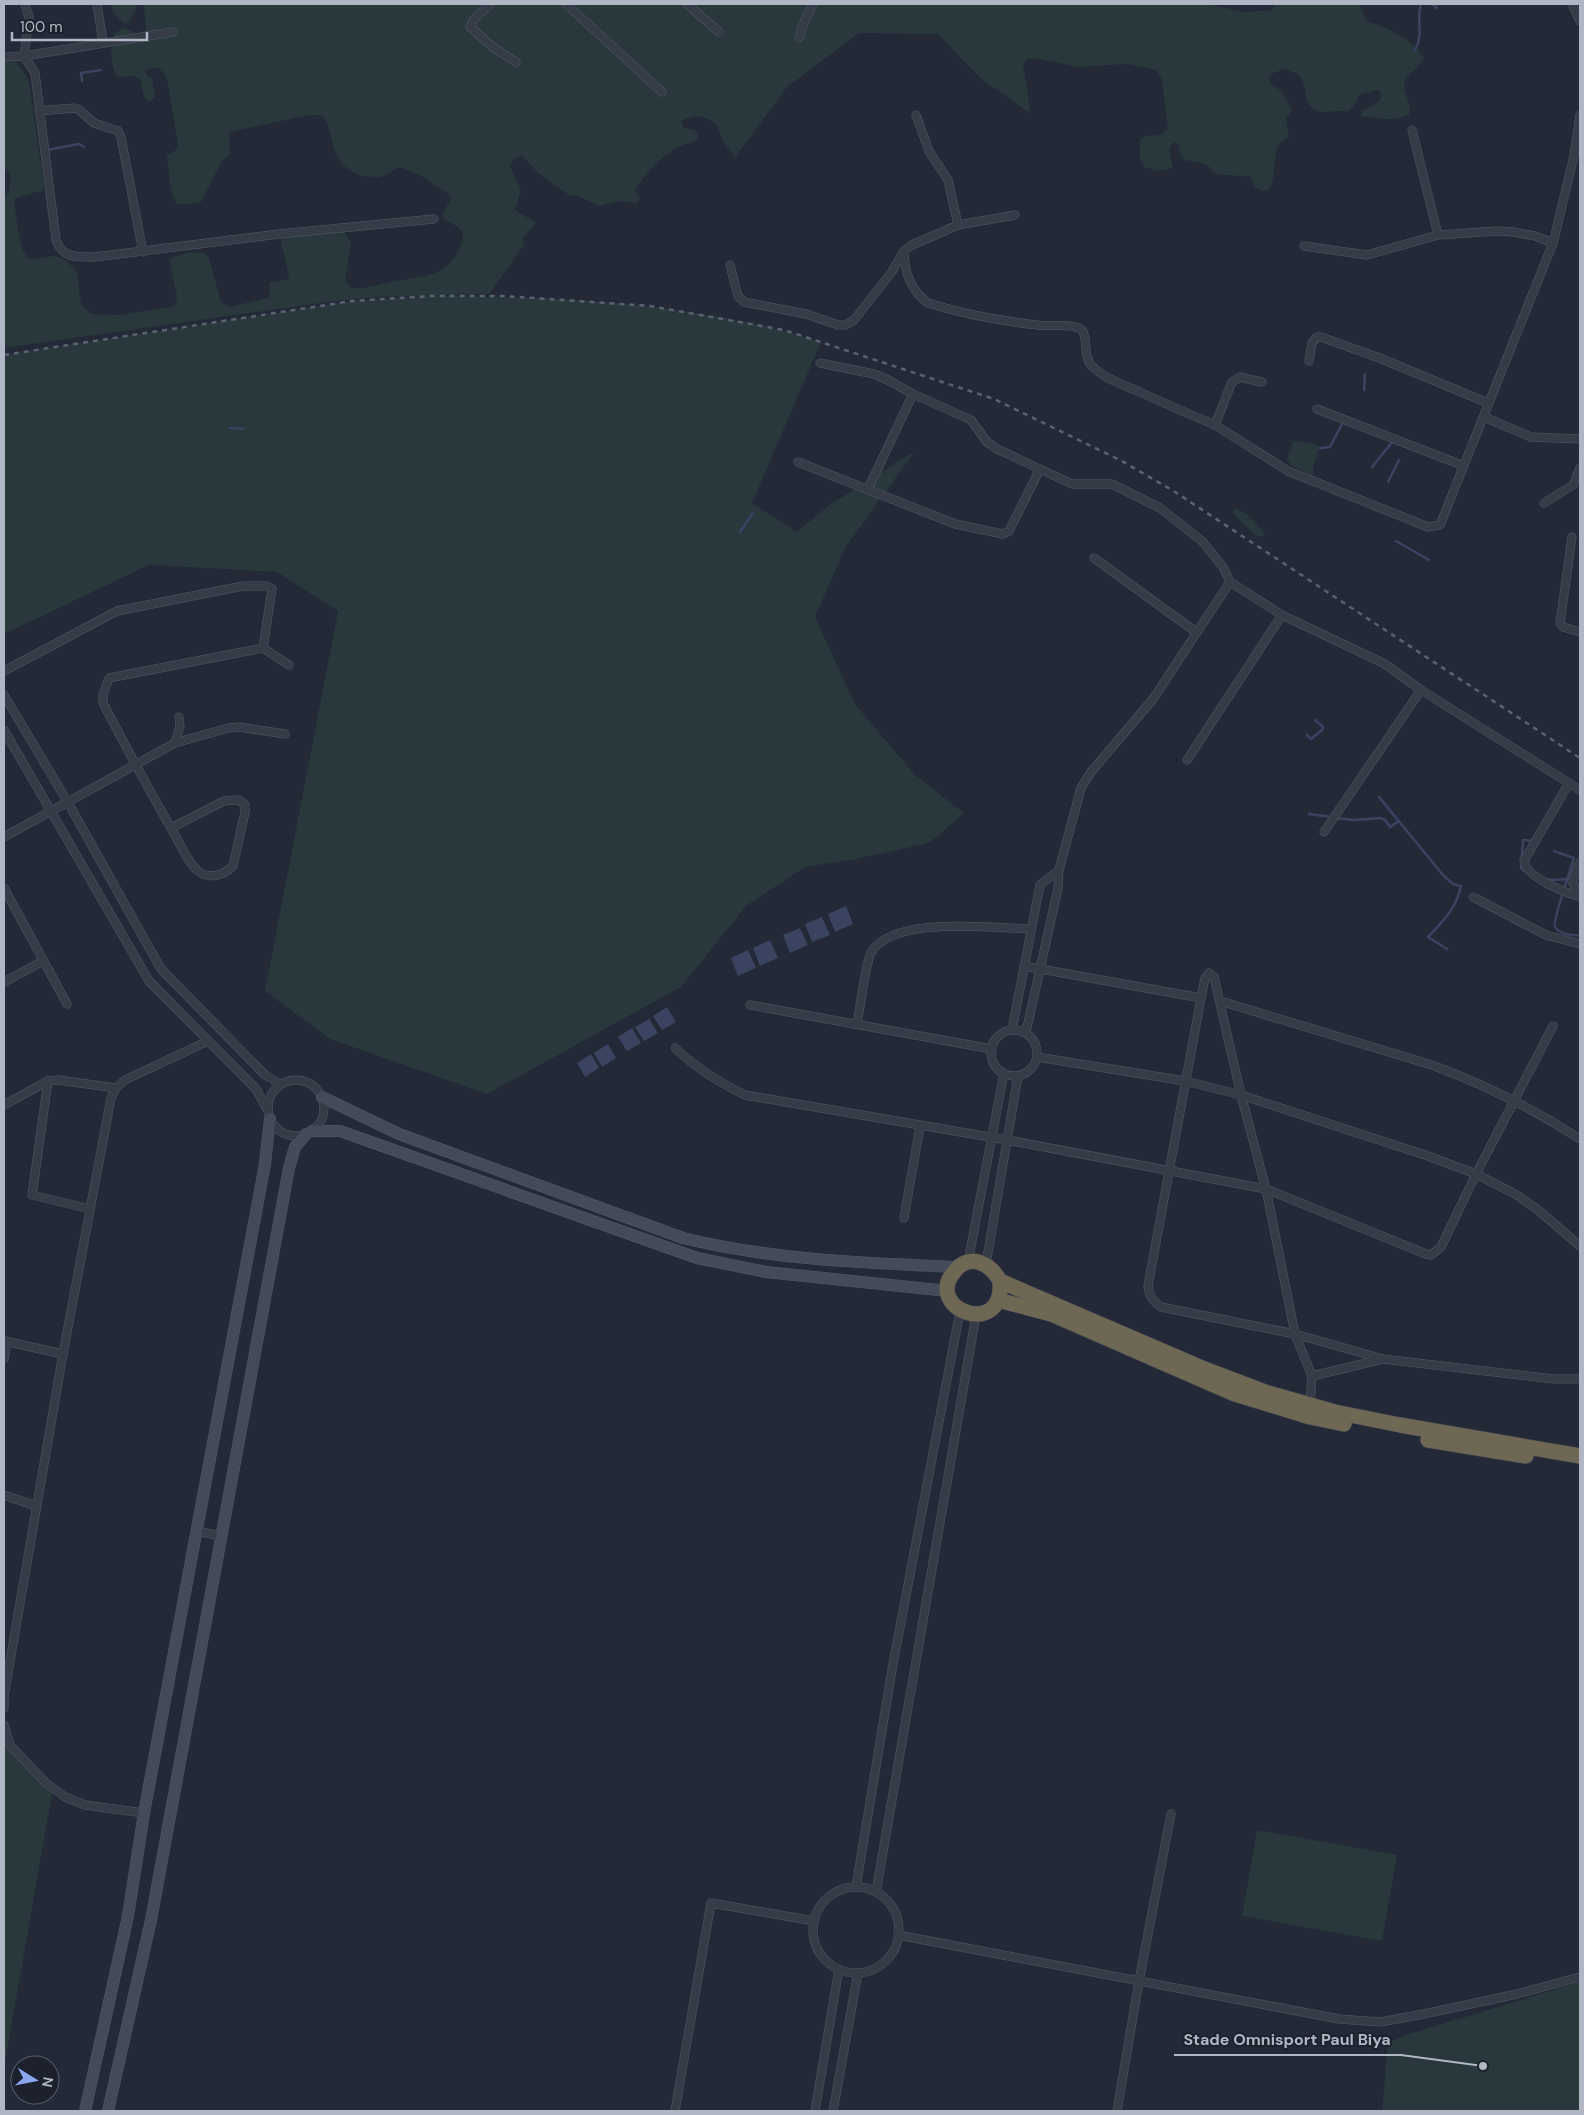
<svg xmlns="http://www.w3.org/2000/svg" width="1584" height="2115" viewBox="0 0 1584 2115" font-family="'DM Sans',sans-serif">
<rect width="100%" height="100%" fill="#232937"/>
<!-- green -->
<g fill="#28383c">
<path d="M 110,4 L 138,4 L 129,23 L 125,24 C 117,19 113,12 110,4 Z"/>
<path d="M 141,4 L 1207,4 L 1245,12 L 1272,10 L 1274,4 L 1359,4 L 1366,21 C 1386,26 1413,40 1424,58 L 1421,64 L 1405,79 C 1405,83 1404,88 1405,91 C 1407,100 1412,105 1409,115 C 1395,121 1376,119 1361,116 L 1361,113 C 1367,107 1376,105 1381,99 L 1380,91 L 1376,90 L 1359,95 L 1354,106 L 1348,111 L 1318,112 C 1306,103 1307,102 1305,88 C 1305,84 1301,78 1298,74 L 1284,69 L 1271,74 L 1269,78 L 1270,82 L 1283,93 L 1292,111 L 1286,118 L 1289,137 C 1268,144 1279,175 1269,190 C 1258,193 1254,187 1251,177 L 1217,174 L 1206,164 L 1185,160 L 1180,155 L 1179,146 L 1176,142 L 1171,145 L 1169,149 L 1173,168 L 1158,171 L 1144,167 L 1140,158 L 1140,140 L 1146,136 L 1163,134 L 1168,129 L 1162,80 L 1156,70 L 1126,64 L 1078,67 L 1034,58 L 1027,59 L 1023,64 L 1031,114 L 980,78 L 938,34 L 859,33 L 787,87 L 735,157 L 722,139 L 716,125 L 709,119 L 698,116 L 682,120 L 681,122 L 684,128 L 697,131 L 698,139 C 690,144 681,145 673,150 C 658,160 645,175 635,190 L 640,198 L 636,203 L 619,201 L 599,206 L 578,196 L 569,195 L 538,173 L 522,156 L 515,158 L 510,166 L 521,190 L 515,209 L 519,213 L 536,222 L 523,239 L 524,245 L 489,294 L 378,297 L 327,302 L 4,348 L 4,196 L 8,194 C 11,186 11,177 8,170 L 4,168 L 4,56 C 17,60 23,69 29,82 L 44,186 L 43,190 L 14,199 C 16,212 18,253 30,259 L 55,256 L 66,260 L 77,272 L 81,304 L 91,314 L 119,315 L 172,307 L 176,302 L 177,296 L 169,260 L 171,258 L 186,253 L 204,253 L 209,258 L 221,302 L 229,307 L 268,298 L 270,293 L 270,282 L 286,280 L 289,277 L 281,241 L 282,234 L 344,231 L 351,243 L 345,282 L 351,288 C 367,289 380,284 396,281 C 423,276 449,277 460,247 C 462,243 464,238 462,233 C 459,224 446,223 442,215 L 451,199 L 450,195 L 423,177 L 401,167 C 393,169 388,176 380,177 C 374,178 366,177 360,175 C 325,164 337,126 320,115 L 310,115 L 229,132 L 230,155 L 222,161 L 201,202 L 180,205 L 176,203 L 171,190 L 167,156 L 176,150 L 178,145 L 167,79 C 162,69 156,64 145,71 L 146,75 L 152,78 L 155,97 L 149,102 C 141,96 143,87 140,79 L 134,76 L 118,77 C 110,69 110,44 114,34 L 123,28 C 132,30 137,37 146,30 L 144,6 Z"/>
<path d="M 431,296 C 561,297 696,302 821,342 L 752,503 L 797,532 L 828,506 L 915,451 L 845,548 L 815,617 L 855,704 L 915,775 L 964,813 L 929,843 L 856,859 L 805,867 L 746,906 L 681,987 L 487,1094 L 330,1039 L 265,991 L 338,611 L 277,572 L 149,565 L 4,634 L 4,355 L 352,301 Z"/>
<path d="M 1298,441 L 1317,445 L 1319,448 L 1313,467 L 1314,474 L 1312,476 L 1291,465 L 1287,459 L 1293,442 Z"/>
<path d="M 1235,508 C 1250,514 1256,523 1266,535 L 1258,537 L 1242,523 L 1233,512 Z"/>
<path d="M 4,1741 L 53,1788 L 4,2068 Z"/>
<path d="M 1257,1830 L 1397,1855 L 1382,1941 L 1242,1916 Z"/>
<path d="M 1580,1982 L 1580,2111 L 1382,2111 L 1388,2043 L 1409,2034 Z"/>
</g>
<!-- water -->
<g fill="#3a4460">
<path d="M 846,906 L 853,924 L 835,932 L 828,914 Z"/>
<path d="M 822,917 L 830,935 L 812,942 L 805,924 Z"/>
<path d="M 800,928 L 808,945 L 790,953 L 783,935 Z"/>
<path d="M 770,940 L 778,958 L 760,966 L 753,948 Z"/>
<path d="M 748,950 L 756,968 L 738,976 L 731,958 Z"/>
<path d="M 667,1007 L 676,1022 L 662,1030 L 653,1016 Z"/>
<path d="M 649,1019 L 658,1033 L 644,1041 L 635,1027 Z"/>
<path d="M 632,1028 L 641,1043 L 627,1051 L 618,1037 Z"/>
<path d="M 608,1044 L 616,1058 L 602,1067 L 594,1053 Z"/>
<path d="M 591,1054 L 599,1068 L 585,1077 L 577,1063 Z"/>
</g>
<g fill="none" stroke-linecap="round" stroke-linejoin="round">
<!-- stream -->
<g stroke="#3a4460" stroke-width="2.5">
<path d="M 1432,4 L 1437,8"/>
<path d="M 1415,50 C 1424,35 1416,19 1421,4"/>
<path d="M 82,81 L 81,73 L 101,70"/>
<path d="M 47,150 L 79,144 L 84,147"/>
<path d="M 1364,390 L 1365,374"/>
<path d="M 230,428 L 244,429"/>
<path d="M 1320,448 L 1330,447 L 1343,422"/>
<path d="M 1372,467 L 1393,441"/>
<path d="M 1388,482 L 1399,460"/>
<path d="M 740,532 L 753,513"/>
<path d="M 1396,541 L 1429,560"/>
<path d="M 1307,735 L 1311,739 L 1322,730 L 1323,727 L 1315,720"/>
<path d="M 1379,797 L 1443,875 L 1453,884 L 1461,886 C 1456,909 1443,921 1428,937 L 1447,949"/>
<path d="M 1309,814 L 1331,817"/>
<path d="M 1336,818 L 1353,820 L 1381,818 L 1385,820 L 1390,827 L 1399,821"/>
<path d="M 1554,851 L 1574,858 C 1571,869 1552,921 1555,927 C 1559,934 1573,936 1580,935"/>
<path d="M 1527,873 L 1521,868 L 1523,840 L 1533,841"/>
<path d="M 1544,879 L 1554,880 L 1568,879"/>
</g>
<defs>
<g id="street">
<path d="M 25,4 L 29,17 L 24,56 L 35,73 L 56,240 C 63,259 77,257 95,257 L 279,234 L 434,219"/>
<path d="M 97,4 L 103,42"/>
<path d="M 490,4 L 474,19 L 470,27 L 494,48 L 516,62"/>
<path d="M 566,4 L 662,92"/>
<path d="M 687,4 L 719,32"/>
<path d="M 1572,4 L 1580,21"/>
<path d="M 799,38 L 803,25 L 813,4"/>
<path d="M 4,57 L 24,56 L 173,32"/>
<path d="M 39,111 L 74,108 L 78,109 L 94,123 L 118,131 L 121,137 L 143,252"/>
<path d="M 916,115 L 929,151 L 948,180 L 958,225"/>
<path d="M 1412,130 L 1438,235"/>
<path d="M 1304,246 L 1367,255 L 1438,235 L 1497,231 L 1513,232 L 1535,236 L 1553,243"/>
<path d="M 904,251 C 904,271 911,291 928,303 C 963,314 1001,321 1037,325 C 1049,327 1067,323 1079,328 C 1091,334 1080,357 1094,368 C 1107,380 1126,386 1142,393 C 1166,404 1191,415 1215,425"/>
<path d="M 730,265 L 738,296 L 744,302 L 806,314 L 838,325 L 845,325 L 854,320 L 891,273 L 904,251 L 912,245 L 958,225 L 1015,215"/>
<path d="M 1309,361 L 1312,343 L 1317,337 L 1321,337 L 1382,359 L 1488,403"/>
<path d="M 820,363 L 874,374 L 888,380 L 913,394 L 971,420 L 987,442 L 997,449 L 1072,484 L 1112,484 L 1160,508 L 1202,541 L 1223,567 L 1230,582 L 1282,615 L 1385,664 L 1421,690 L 1580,790"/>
<path d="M 1262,382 L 1240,377 L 1232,382 L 1215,425 L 1288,471 L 1428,527 L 1440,525 L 1553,243 L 1574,156 L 1580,115"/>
<path d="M 1317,409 L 1464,466"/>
<path d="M 1484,417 L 1531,437 L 1580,439"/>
<path d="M 798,462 L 955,524 L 1003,534 L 1009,531 L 1040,469"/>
<path d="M 868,489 L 913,394"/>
<path d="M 1544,503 L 1573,485 L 1580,468"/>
<path d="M 1572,537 L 1560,623 L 1563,627 L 1580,632"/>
<path d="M 1094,558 L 1196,632"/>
<path d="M 4,671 L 117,611 L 243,586 L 267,586 L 272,589 L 263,648"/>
<path d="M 4,695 L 67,801 L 161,969 L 265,1075 L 280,1084"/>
<path d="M 4,730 L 149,981 L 256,1089 L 268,1111"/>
<path d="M 175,743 L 180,726 L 179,717"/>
<path d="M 1187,760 L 1282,615"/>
<path d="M 1569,783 L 1524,861 C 1527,878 1564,892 1580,897"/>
<path d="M 171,828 L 224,801 L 239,800 L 245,805 L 245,812 L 233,866 C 224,875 210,880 198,871 C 188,863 182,847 175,835 C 150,792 126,747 103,703 L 103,694 L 109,678 L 263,648 L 289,665"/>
<path d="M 1324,832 L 1421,690"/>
<path d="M 4,837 L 175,743 L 228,728 L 239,727 L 285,734"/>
<path d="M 1580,862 L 1572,881 L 1580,897"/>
<path d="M 4,888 L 67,1004"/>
<path d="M 1473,897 L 1546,935 L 1580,944"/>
<path d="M 1024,966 L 1201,998"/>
<path d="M 4,982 L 43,961"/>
<path d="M 1220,1001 L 1432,1065 C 1483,1084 1534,1109 1580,1139"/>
<path d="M 750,1005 L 992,1049"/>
<path d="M 857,1024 C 860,1009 865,965 871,953 C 892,915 994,928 1031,929"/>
<path d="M 1012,1030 L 1040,885 L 1059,870"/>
<circle cx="1014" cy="1053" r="23"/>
<path d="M 1026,1032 L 1058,888 L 1059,870 L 1081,788 L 1091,772 L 1153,699 L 1230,582"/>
<path d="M 675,1048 C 696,1068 718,1082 745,1095 L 1007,1140 L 1266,1189 L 1426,1254 L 1431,1255 L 1441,1247 L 1476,1174 L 1553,1026"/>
<path d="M 1037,1057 L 1185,1081 L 1241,1095 L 1428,1156 L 1476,1174 L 1515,1194 L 1537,1209 L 1580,1246"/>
<circle cx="296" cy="1108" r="28"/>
<path d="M 48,1081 L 32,1195 L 90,1209"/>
<path d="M 4,1105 L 48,1081 L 58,1080 L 116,1088"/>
<path d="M 904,1218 L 920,1126"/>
<path d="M 968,1262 L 1004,1073"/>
<path d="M 986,1264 L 1018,1076"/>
<path d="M 4,1341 L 63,1354"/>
<path d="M 4,1359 L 7,1342"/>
<path d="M 1312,1376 L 1379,1360"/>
<path d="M 1310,1407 L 1312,1376 L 1295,1334 L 1266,1189 L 1241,1095 L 1214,977 L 1209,973 L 1205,978 L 1201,998 L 1148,1286 C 1149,1296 1153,1301 1161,1307 L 1295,1334 L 1383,1359 L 1554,1379 L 1580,1379"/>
<path d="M 4,1495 L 36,1506"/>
<path d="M 197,1531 L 221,1536"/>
<path d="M 4,1708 L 4,1696 L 63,1354 L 111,1098 L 116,1088 L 125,1080 L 208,1041"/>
<path d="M 4,1725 L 10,1745 L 45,1782 L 65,1797 L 85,1805 L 144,1813"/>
<path d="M 856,1887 L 893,1664 L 960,1311"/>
<circle cx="856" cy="1930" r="43"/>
<path d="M 876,1892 L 976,1315"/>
<path d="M 898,1935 L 1339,2019 L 1380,2022 L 1424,2014 L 1517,1994 L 1580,1977"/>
<path d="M 675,2111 L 711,1903 L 814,1921"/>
<path d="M 815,2111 L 839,1969"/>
<path d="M 833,2111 L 858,1973"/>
<path d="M 1117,2111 L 1139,1981 L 1171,1814"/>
</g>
<g id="secondary">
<path d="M 322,1097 L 399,1134 L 683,1238 C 773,1260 865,1263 957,1267"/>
<path d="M 312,1131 L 340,1131 L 697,1258 L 766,1272 L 948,1291"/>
<path d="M 85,2111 L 128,1916 L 144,1813 L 265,1164 L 270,1119"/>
<path d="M 108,2111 L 151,1920 L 289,1168 L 295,1147 L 306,1134"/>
</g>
<g id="highway">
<path d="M 1000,1281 C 1005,1340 923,1309 954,1272 C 969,1252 990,1263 1000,1281 L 1202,1368 L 1265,1392 L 1335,1412 L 1400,1425 L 1580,1456"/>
<path d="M 998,1300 L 1051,1314 L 1232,1393 L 1310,1417 L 1344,1424"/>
<path d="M 1428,1440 L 1526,1456"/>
</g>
</defs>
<!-- street casing -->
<use href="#street" stroke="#545966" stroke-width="9"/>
<!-- secondary casing -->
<use href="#secondary" stroke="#545966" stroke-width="12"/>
<!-- highway casing -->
<use href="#highway" stroke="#414653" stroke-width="16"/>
<!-- street -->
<use href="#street" stroke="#363b48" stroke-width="8"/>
<!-- secondary -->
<use href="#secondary" stroke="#454a5b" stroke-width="11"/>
<!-- highway -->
<use href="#highway" stroke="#6d6754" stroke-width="15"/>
<!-- rail -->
<path stroke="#5b6171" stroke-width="2.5" stroke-dasharray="5 5" stroke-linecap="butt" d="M 4,355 L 352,301 L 431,296 L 504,296 L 650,306 L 784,330 L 994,399 L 1120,460 L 1172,490 L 1580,758"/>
</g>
<!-- callouts -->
<path fill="none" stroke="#b1b6c4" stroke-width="2" d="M1483 2066L1401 2055H1174"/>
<circle fill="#b1b6c4" stroke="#1c212d" stroke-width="2" cx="1483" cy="2066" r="5"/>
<g font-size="16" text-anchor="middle" font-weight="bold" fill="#b1b6c4" stroke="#1c212d" stroke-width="4" stroke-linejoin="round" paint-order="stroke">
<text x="1287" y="2045">Stade Omnisport Paul Biya</text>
</g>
<!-- border -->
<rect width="1584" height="2115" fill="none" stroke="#b1b6c4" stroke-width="10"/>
<!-- north arrow -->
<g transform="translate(35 2080) rotate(100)"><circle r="24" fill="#1c212d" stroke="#585d69"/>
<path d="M0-4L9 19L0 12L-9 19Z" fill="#8ca5ef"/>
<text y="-8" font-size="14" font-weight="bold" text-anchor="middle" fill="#b1b6c4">N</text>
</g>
<!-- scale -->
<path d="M12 32v8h135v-8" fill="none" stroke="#b1b6c4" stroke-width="2.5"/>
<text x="20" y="32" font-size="15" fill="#b1b6c4" stroke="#1c212d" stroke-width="4" paint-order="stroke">100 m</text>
</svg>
